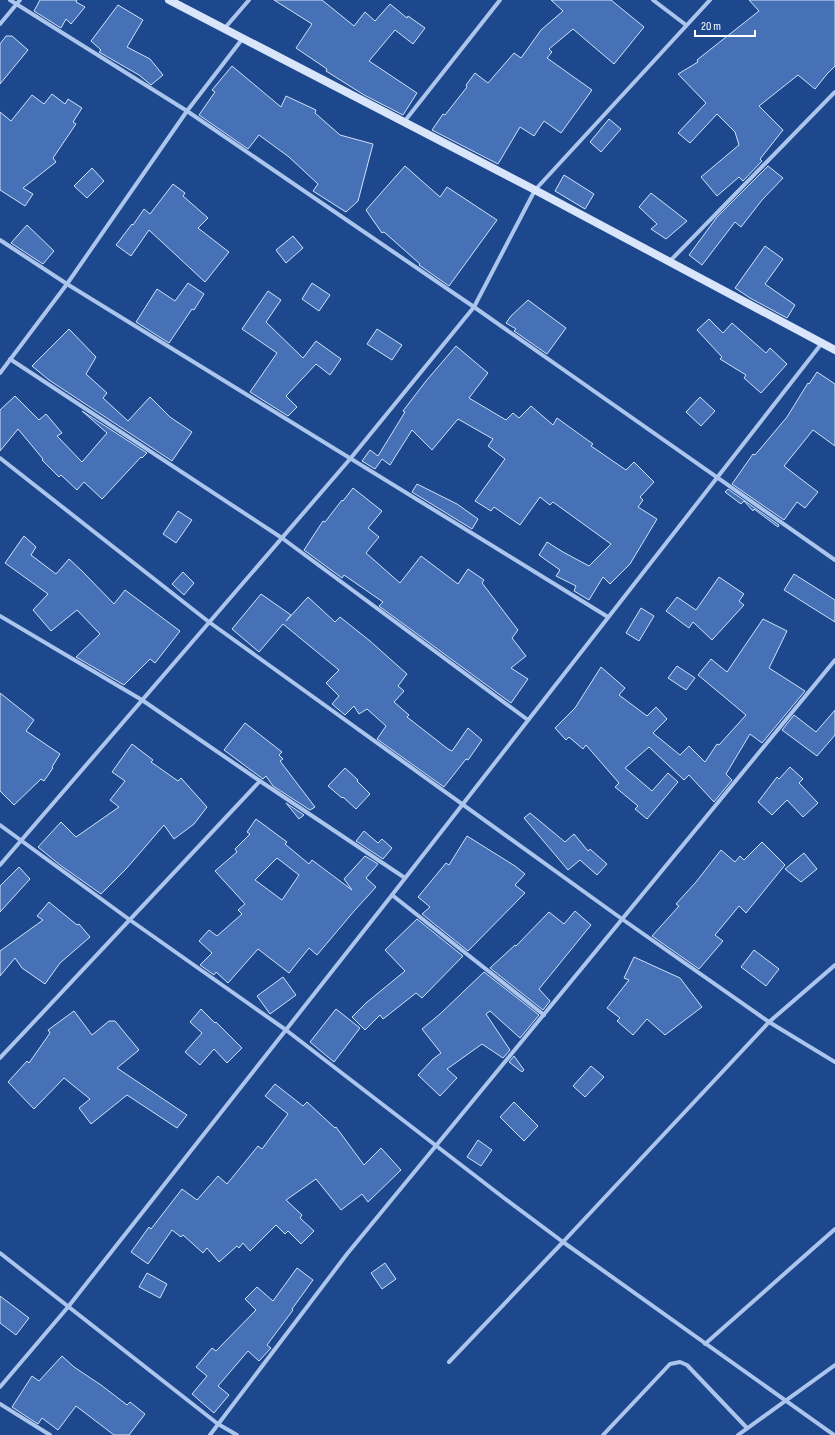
<svg xmlns="http://www.w3.org/2000/svg" width="835" height="1435" viewBox="0 0 835 1435" font-family="'Sofia Sans Condensed',sans-serif">
<rect width="100%" height="100%" fill="#1d488e"/>
<!-- building -->
<g fill="#4671b6" stroke="#d1e1f9" fill-rule="evenodd">
<path d="M 40,0 L 77,0 L 76,2 L 85,7 L 71,24 L 66,19 L 61,28 L 34,11 Z"/>
<path d="M 274,0 L 322,0 L 354,26 L 365,12 L 375,21 L 390,4 L 407,18 L 408,16 L 425,28 L 413,44 L 395,30 L 369,61 L 417,93 L 403,115 L 364,95 L 326,71 L 327,69 L 296,48 L 312,24 Z"/>
<path d="M 551,0 L 611,0 L 644,27 L 614,64 L 573,29 L 549,49 L 552,52 L 547,58 L 592,90 L 561,133 L 544,121 L 534,136 L 520,127 L 498,164 L 432,130 L 443,114 L 445,115 L 467,87 L 466,85 L 475,73 L 488,83 L 514,53 L 521,58 L 541,30 L 563,11 Z"/>
<path d="M 749,0 L 835,0 L 835,66 L 827,74 L 815,89 L 798,75 L 759,106 L 783,130 L 760,159 L 762,161 L 743,181 L 739,177 L 717,196 L 701,177 L 739,145 L 735,132 L 717,114 L 690,143 L 678,133 L 706,103 L 678,74 L 698,62 L 697,60 L 759,11 Z"/>
<path d="M 118,5 L 143,20 L 127,47 L 150,59 L 163,75 L 151,85 L 139,75 L 99,52 L 101,50 L 91,41 Z"/>
<path d="M 6,36 L 12,36 L 28,50 L 0,84 L 0,44 Z"/>
<path d="M 232,66 L 281,107 L 286,96 L 316,110 L 315,113 L 340,135 L 373,144 L 358,201 L 346,212 L 313,191 L 318,184 L 289,157 L 259,135 L 248,149 L 199,115 L 215,92 L 212,90 Z"/>
<path d="M 52,94 L 65,104 L 68,99 L 82,108 L 73,122 L 76,124 L 53,158 L 56,162 L 23,188 L 33,194 L 25,206 L 0,190 L 0,112 L 11,121 L 32,95 L 44,104 Z"/>
<path d="M 609,119 L 621,129 L 601,152 L 590,142 Z"/>
<path d="M 405,166 L 440,197 L 447,187 L 497,220 L 449,286 L 419,265 L 420,264 L 384,232 L 382,233 L 366,210 Z"/>
<path d="M 768,166 L 783,178 L 762,200 L 741,227 L 735,222 L 702,265 L 689,255 L 717,217 Z"/>
<path d="M 92,168 L 104,181 L 87,198 L 74,186 Z"/>
<path d="M 564,175 L 594,194 L 585,209 L 555,191 Z"/>
<path d="M 173,184 L 185,193 L 183,196 L 208,218 L 198,228 L 229,252 L 205,282 L 149,230 L 131,256 L 116,245 L 132,224 L 133,225 L 144,209 L 150,214 Z"/>
<path d="M 651,193 L 687,221 L 666,239 L 651,229 L 657,224 L 639,207 Z"/>
<path d="M 27,225 L 54,251 L 43,264 L 11,243 Z"/>
<path d="M 293,236 L 303,248 L 286,263 L 276,250 Z"/>
<path d="M 765,246 L 783,259 L 765,284 L 795,305 L 787,318 L 750,298 L 735,288 Z"/>
<path d="M 188,283 L 204,294 L 194,310 L 192,309 L 169,343 L 136,322 L 157,289 L 175,301 Z"/>
<path d="M 312,283 L 330,295 L 319,311 L 302,299 Z"/>
<path d="M 268,291 L 281,300 L 266,322 L 303,358 L 316,341 L 341,359 L 330,375 L 316,364 L 286,396 L 297,407 L 288,416 L 250,392 L 277,353 L 242,329 Z"/>
<path d="M 528,300 L 566,328 L 547,354 L 514,331 L 516,329 L 506,323 L 511,316 Z"/>
<path d="M 709,319 L 723,333 L 732,323 L 766,353 L 770,348 L 787,364 L 761,393 L 744,378 L 746,375 L 720,359 L 722,357 L 697,330 Z"/>
<path d="M 69,329 L 96,357 L 86,374 L 107,393 L 103,398 L 128,421 L 150,397 L 170,417 L 192,432 L 172,461 L 49,380 L 32,366 Z"/>
<path d="M 377,329 L 402,345 L 392,360 L 367,344 Z"/>
<path d="M 456,346 L 488,373 L 469,398 L 506,420 L 513,413 L 519,418 L 531,406 L 553,425 L 557,418 L 593,444 L 591,446 L 626,470 L 634,462 L 654,482 L 640,497 L 643,500 L 638,507 L 657,519 L 630,564 L 610,584 L 603,577 L 589,600 L 574,591 L 576,586 L 556,576 L 560,570 L 539,555 L 547,542 L 563,552 L 589,566 L 611,544 L 553,502 L 550,505 L 540,497 L 520,525 L 494,507 L 491,511 L 475,501 L 505,459 L 488,446 L 493,439 L 458,419 L 432,450 L 412,430 L 390,465 L 382,459 L 375,469 L 362,461 L 370,450 L 378,456 L 405,412 L 403,411 L 426,381 Z"/>
<path d="M 817,372 L 835,384 L 835,446 L 813,430 L 784,466 L 818,492 L 805,508 L 797,502 L 784,520 L 732,484 L 753,454 L 755,455 L 787,417 L 808,383 L 809,384 Z"/>
<path d="M 15,396 L 39,420 L 46,414 L 62,433 L 57,436 L 82,462 L 107,433 L 82,411 L 147,453 L 142,458 L 141,457 L 102,499 L 84,482 L 77,490 L 61,475 L 59,477 L 42,460 L 43,459 L 18,429 L 0,451 L 0,410 Z"/>
<path d="M 700,397 L 715,411 L 701,426 L 686,412 Z"/>
<path d="M 417,484 L 457,504 L 478,519 L 472,529 L 412,492 Z"/>
<path d="M 353,488 L 382,511 L 368,528 L 379,537 L 366,553 L 400,583 L 421,556 L 458,584 L 468,569 L 484,580 L 482,583 L 518,630 L 512,638 L 526,656 L 511,668 L 528,679 L 511,703 L 379,606 L 383,602 L 344,575 L 342,578 L 304,550 L 323,521 L 325,522 L 342,500 L 343,501 Z"/>
<path d="M 728,489 L 779,525 L 778,527 L 754,509 L 753,511 L 744,501 L 741,504 L 725,492 Z"/>
<path d="M 178,511 L 192,520 L 176,543 L 163,534 Z"/>
<path d="M 24,536 L 36,547 L 31,555 L 56,574 L 69,559 L 82,571 L 114,604 L 125,590 L 180,631 L 155,663 L 150,659 L 124,685 L 76,657 L 100,634 L 77,610 L 51,631 L 33,610 L 48,594 L 5,563 Z"/>
<path d="M 183,572 L 194,583 L 184,595 L 172,584 Z"/>
<path d="M 794,574 L 835,600 L 835,622 L 784,590 Z"/>
<path d="M 719,577 L 744,594 L 739,601 L 744,605 L 712,640 L 693,622 L 689,628 L 666,611 L 677,597 L 696,610 Z"/>
<path d="M 261,594 L 291,615 L 286,621 L 308,597 L 335,622 L 340,617 L 370,641 L 407,674 L 398,686 L 404,691 L 394,702 L 409,715 L 407,717 L 448,749 L 452,751 L 468,728 L 482,740 L 468,760 L 466,759 L 444,787 L 377,739 L 386,726 L 367,709 L 359,714 L 354,706 L 345,715 L 332,704 L 339,696 L 326,683 L 339,670 L 283,624 L 259,652 L 232,629 Z"/>
<path d="M 641,608 L 654,616 L 639,641 L 626,633 Z"/>
<path d="M 763,619 L 787,631 L 769,668 L 805,691 L 762,743 L 750,734 L 726,774 L 732,780 L 714,802 L 689,775 L 684,780 L 649,747 L 625,768 L 652,791 L 668,773 L 678,782 L 647,819 L 635,809 L 638,806 L 615,787 L 619,783 L 586,745 L 583,749 L 569,737 L 566,740 L 555,728 L 575,708 L 601,667 L 625,688 L 619,695 L 647,716 L 656,707 L 667,719 L 653,733 L 680,755 L 689,746 L 705,762 L 717,744 L 719,745 L 746,715 L 698,675 L 711,659 L 727,672 Z"/>
<path d="M 677,666 L 695,678 L 686,690 L 668,678 Z"/>
<path d="M 0,693 L 34,720 L 26,731 L 60,754 L 52,767 L 53,768 L 44,781 L 41,779 L 14,805 L 0,791 Z"/>
<path d="M 835,710 L 835,735 L 817,756 L 782,730 L 794,715 L 816,732 Z"/>
<path d="M 245,723 L 282,752 L 279,755 L 283,759 L 280,761 L 315,807 L 310,810 L 273,786 L 266,776 L 263,779 L 224,750 Z"/>
<path d="M 132,744 L 153,760 L 151,762 L 178,781 L 181,778 L 207,807 L 194,824 L 174,839 L 164,825 L 126,869 L 101,894 L 60,865 L 38,847 L 61,822 L 76,837 L 119,807 L 110,800 L 125,781 L 112,772 Z"/>
<path d="M 790,767 L 803,779 L 799,783 L 818,803 L 803,817 L 787,800 L 772,815 L 758,802 L 777,777 L 779,779 Z"/>
<path d="M 345,768 L 358,780 L 357,781 L 370,794 L 356,809 L 343,797 L 342,798 L 328,786 Z"/>
<path d="M 286,803 L 304,815 L 299,819 Z"/>
<path d="M 530,813 L 565,842 L 574,834 L 588,851 L 590,849 L 607,864 L 597,875 L 580,860 L 568,870 L 524,818 Z"/>
<path d="M 256,819 L 287,842 L 285,844 L 309,864 L 312,860 L 352,890 L 344,879 L 365,856 L 378,864 L 366,878 L 376,887 L 355,910 L 317,955 L 309,948 L 289,973 L 258,949 L 228,983 L 216,972 L 214,975 L 200,965 L 212,953 L 199,941 L 209,930 L 217,936 L 242,914 L 238,910 L 245,904 L 215,871 L 237,852 L 235,849 L 250,834 L 247,832 ZM 277,858 L 299,875 L 282,900 L 255,880 Z"/>
<path d="M 364,831 L 378,843 L 382,839 L 392,848 L 383,859 L 356,841 Z"/>
<path d="M 467,836 L 515,866 L 525,874 L 515,885 L 525,893 L 468,951 L 422,914 L 430,907 L 418,897 L 446,863 L 449,865 Z"/>
<path d="M 762,842 L 785,865 L 746,913 L 739,906 L 715,935 L 723,941 L 699,969 L 652,936 L 679,906 L 676,904 L 696,882 L 721,850 L 735,862 L 740,856 L 744,860 Z"/>
<path d="M 804,853 L 817,869 L 801,882 L 785,869 Z"/>
<path d="M 19,867 L 30,879 L 0,912 L 0,886 Z"/>
<path d="M 49,902 L 77,925 L 79,924 L 90,937 L 60,963 L 45,984 L 22,968 L 15,958 L 0,976 L 0,951 L 43,920 L 37,916 Z"/>
<path d="M 575,911 L 591,925 L 539,989 L 550,1001 L 543,1010 L 490,968 L 515,945 L 516,946 L 549,912 L 564,924 Z"/>
<path d="M 417,919 L 463,956 L 422,998 L 416,993 L 383,1019 L 380,1015 L 365,1030 L 352,1017 L 366,1003 L 405,971 L 385,950 Z"/>
<path d="M 754,950 L 779,969 L 766,986 L 741,967 Z"/>
<path d="M 634,957 L 680,978 L 702,1007 L 665,1035 L 647,1019 L 633,1035 L 617,1021 L 620,1018 L 607,1008 L 629,980 L 624,978 Z"/>
<path d="M 484,972 L 539,1015 L 520,1038 L 490,1011 L 486,1014 L 510,1050 L 503,1058 L 482,1044 L 447,1069 L 457,1078 L 440,1096 L 418,1075 L 433,1059 L 441,1053 L 422,1029 L 440,1014 Z"/>
<path d="M 283,977 L 296,995 L 270,1014 L 257,996 Z"/>
<path d="M 201,1009 L 215,1023 L 216,1022 L 242,1048 L 227,1063 L 214,1049 L 200,1065 L 185,1052 L 202,1033 L 190,1022 Z"/>
<path d="M 336,1009 L 360,1028 L 334,1062 L 310,1042 Z"/>
<path d="M 74,1011 L 92,1035 L 109,1021 L 115,1021 L 139,1050 L 117,1068 L 187,1115 L 177,1128 L 127,1095 L 91,1124 L 79,1108 L 90,1099 L 64,1078 L 34,1109 L 8,1082 L 27,1061 L 29,1063 L 50,1033 L 48,1030 Z"/>
<path d="M 514,1056 L 524,1070 L 522,1072 L 509,1062 Z"/>
<path d="M 591,1066 L 604,1077 L 585,1097 L 573,1086 Z"/>
<path d="M 275,1084 L 303,1106 L 307,1102 L 335,1128 L 336,1127 L 364,1165 L 381,1148 L 401,1170 L 368,1202 L 362,1194 L 341,1210 L 316,1179 L 286,1200 L 302,1215 L 300,1218 L 314,1231 L 301,1244 L 288,1231 L 285,1234 L 276,1225 L 250,1251 L 243,1243 L 239,1248 L 237,1246 L 219,1262 L 207,1248 L 203,1253 L 183,1235 L 181,1237 L 172,1230 L 148,1264 L 131,1252 L 149,1227 L 151,1229 L 182,1189 L 197,1200 L 218,1176 L 227,1184 L 258,1146 L 262,1149 L 288,1114 L 265,1096 Z"/>
<path d="M 514,1102 L 538,1126 L 524,1141 L 500,1117 Z"/>
<path d="M 478,1140 L 492,1150 L 481,1166 L 467,1157 Z"/>
<path d="M 385,1263 L 396,1279 L 382,1289 L 371,1273 Z"/>
<path d="M 297,1268 L 313,1280 L 292,1309 L 293,1310 L 267,1345 L 271,1348 L 259,1361 L 248,1351 L 218,1386 L 229,1395 L 214,1413 L 192,1394 L 207,1376 L 196,1367 L 212,1348 L 216,1351 L 256,1310 L 245,1299 L 257,1287 L 273,1301 Z"/>
<path d="M 147,1273 L 167,1284 L 160,1298 L 139,1287 Z"/>
<path d="M 0,1296 L 29,1318 L 16,1335 L 0,1323 Z"/>
<path d="M 62,1356 L 74,1367 L 101,1385 L 127,1405 L 130,1402 L 145,1414 L 129,1435 L 114,1435 L 76,1406 L 58,1430 L 42,1418 L 38,1424 L 12,1407 L 32,1376 L 39,1381 Z"/>
</g>
<g fill="none" stroke-linecap="round" stroke-linejoin="round">
<!-- street -->
<g stroke="#acc5ed" stroke-width="4">
<path d="M 10,0 L 187,111 L 474,307 L 835,560"/>
<path d="M 653,0 L 686,25"/>
<path d="M 0,24 L 20,0"/>
<path d="M 224,29 L 249,0"/>
<path d="M 404,122 L 500,0"/>
<path d="M 0,240 L 67,284 L 608,617"/>
<path d="M 670,261 L 835,92"/>
<path d="M 10,359 L 282,538 L 528,720"/>
<path d="M 0,373 L 67,284 L 187,111 L 243,38"/>
<path d="M 0,458 L 209,622 L 622,919 L 769,1022 L 835,1062"/>
<path d="M 0,616 L 142,700 L 260,781 L 405,878"/>
<path d="M 0,825 L 130,920 L 286,1030 L 504,1198 L 563,1242 L 769,1022 L 835,965"/>
<path d="M 0,865 L 350,459 L 474,307 L 535,190 L 710,0"/>
<path d="M 392,895 L 544,1015"/>
<path d="M 0,1058 L 260,781"/>
<path d="M 0,1253 L 218,1424 L 237,1435"/>
<path d="M 705,1344 L 835,1229"/>
<path d="M 449,1362 L 563,1242 L 834,1435"/>
<path d="M 0,1387 L 68,1307 L 392,895 L 822,343"/>
<path d="M 0,1404 L 50,1435"/>
<path d="M 210,1435 L 347,1254 L 835,660"/>
<path d="M 603,1435 L 670,1364 L 680,1362 L 687,1365 L 747,1428"/>
<path d="M 738,1435 L 835,1365"/>
</g>
<!-- secondary -->
<path stroke="#d8e5fa" stroke-width="8" d="M 169,0 L 535,190 L 835,350"/>
</g>
<!-- scale -->
<path d="M695 30v6h60v-6" fill="none" stroke="#ffffff" stroke-width="2"/>
<text x="701" y="30" font-size="12" fill="#ffffff" stroke="#1d488e" stroke-width="3" paint-order="stroke">20 m</text>
</svg>
